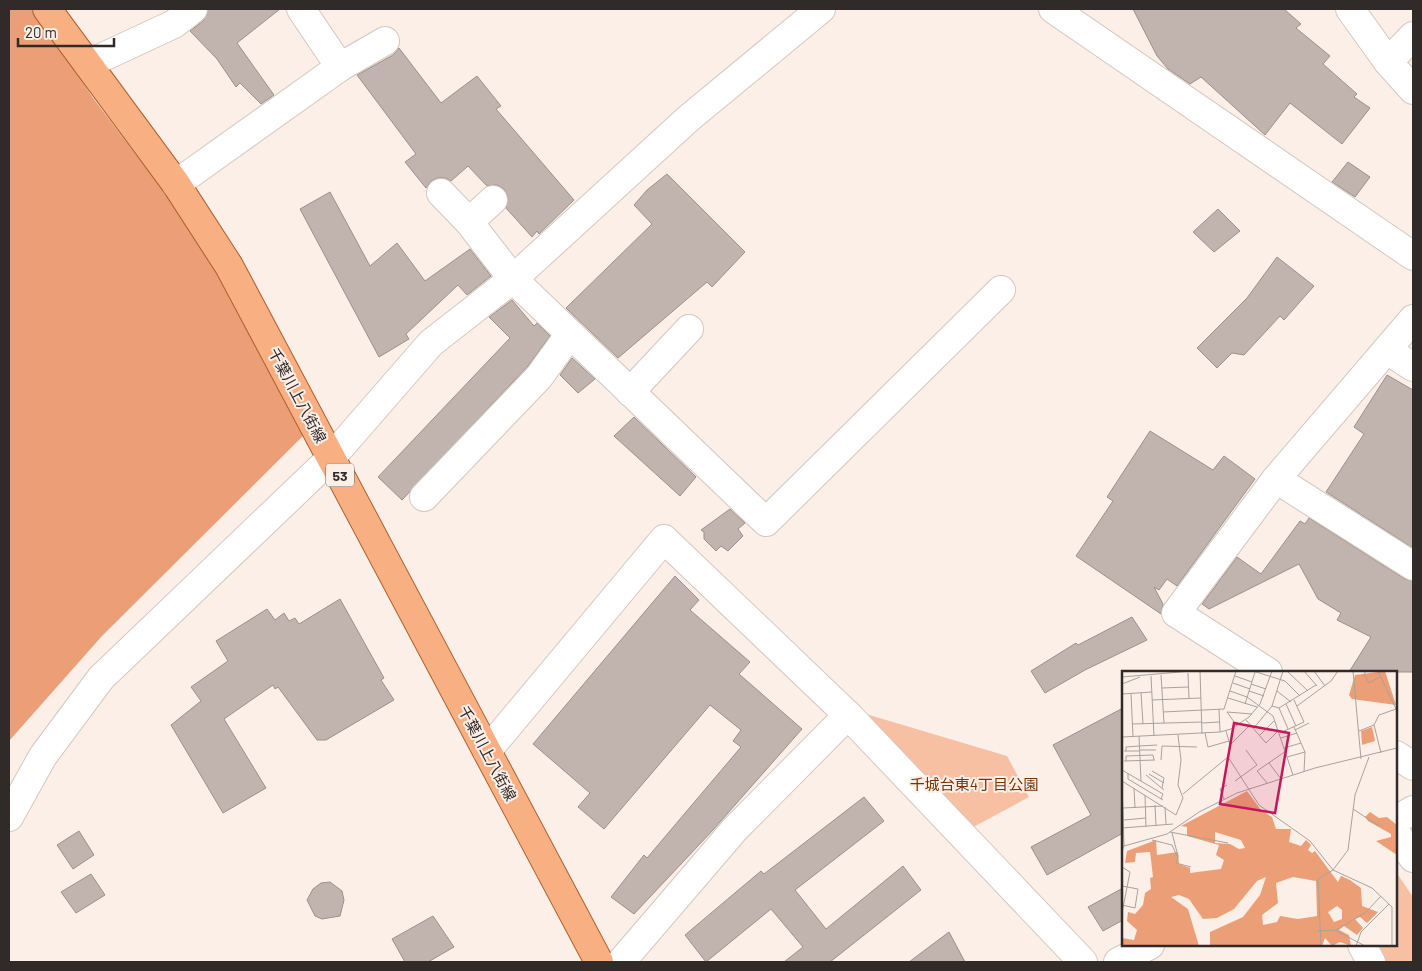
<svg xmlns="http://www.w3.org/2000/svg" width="1422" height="971" viewBox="0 0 1422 971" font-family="Barlow,'Noto Sans JP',sans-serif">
<rect width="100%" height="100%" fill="#fcefe8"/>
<!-- green -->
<g fill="#f7c0a3">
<path d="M 856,711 L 1007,756 L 1029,797 L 968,830 Z"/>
<path d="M 1396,872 L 1413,897 L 1413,962 L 1379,962 L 1370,945 L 1396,945 Z"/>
</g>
<!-- forest -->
<path fill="#ec9f76" d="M 9,9 L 34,9 L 93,98 L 201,241 L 305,434 L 102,636 L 9,741 Z"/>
<!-- building -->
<g fill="#c1b4ae" stroke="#9c908a">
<path d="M 208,9 L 280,9 L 237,43 L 274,95 L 261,104 L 240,83 L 236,87 L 217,59 L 190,31 L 203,21 Z"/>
<path d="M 1133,9 L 1284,9 L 1301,24 L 1296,28 L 1330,56 L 1323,64 L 1357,94 L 1354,97 L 1370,108 L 1342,144 L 1290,103 L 1265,135 L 1201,77 L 1190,84 L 1168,69 L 1157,56 Z"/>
<path d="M 399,48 L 441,103 L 477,76 L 501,106 L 496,109 L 574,200 L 539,234 L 537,231 L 532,237 L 506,208 L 508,197 L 504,189 L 497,185 L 487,186 L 468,166 L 451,181 L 445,178 L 437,178 L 431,181 L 426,188 L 405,162 L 416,154 L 357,75 L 393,55 Z"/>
<path d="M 1348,162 L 1370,177 L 1355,197 L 1332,182 Z"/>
<path d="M 667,174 L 745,252 L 712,287 L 707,282 L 618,358 L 566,308 L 652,224 L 634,205 L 647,190 Z"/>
<path d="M 330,192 L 370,266 L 397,243 L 425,281 L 470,249 L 491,276 L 467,295 L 458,285 L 406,334 L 409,339 L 379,357 L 300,209 Z"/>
<path d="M 1218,209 L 1240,231 L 1214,252 L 1193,232 Z"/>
<path d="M 1277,257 L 1314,286 L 1284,320 L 1280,316 L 1244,355 L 1232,353 L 1217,368 L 1197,348 L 1247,298 Z"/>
<path d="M 512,300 L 534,326 L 537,323 L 550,336 L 528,366 L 402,500 L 378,477 L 510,338 L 489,317 Z"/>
<path d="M 572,358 L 595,379 L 578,393 L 560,375 Z"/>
<path d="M 1387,375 L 1413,390 L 1413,548 L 1326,492 L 1364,434 L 1354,427 Z"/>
<path d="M 634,417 L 696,477 L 680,496 L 614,436 Z"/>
<path d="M 1150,431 L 1213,470 L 1224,456 L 1255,479 L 1177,586 L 1167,579 L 1159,590 L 1154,587 L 1163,604 L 1161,614 L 1076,556 L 1113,501 L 1107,497 Z"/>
<path d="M 730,509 L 745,523 L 738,529 L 743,536 L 728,551 L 721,546 L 716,551 L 704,539 L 704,532 L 701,530 Z"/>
<path d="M 1309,518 L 1405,579 L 1413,581 L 1413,672 L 1349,672 L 1371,637 L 1337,620 L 1341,613 L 1318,599 L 1299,564 L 1209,609 L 1202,604 L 1237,557 L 1261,574 L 1300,521 L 1305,524 Z"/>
<path d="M 675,576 L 699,600 L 690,610 L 750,662 L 739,674 L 802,729 L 713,830 L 634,914 L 611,897 L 644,855 L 647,858 L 741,747 L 733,741 L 741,730 L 710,705 L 604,829 L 578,807 L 590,793 L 533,744 Z"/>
<path d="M 340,599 L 384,678 L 381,680 L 394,700 L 326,740 L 317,740 L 278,687 L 275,689 L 273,685 L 224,719 L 266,788 L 223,813 L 171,725 L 201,701 L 191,687 L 228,661 L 216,641 L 267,609 L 275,620 L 284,613 L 289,621 L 295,618 L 299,624 Z"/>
<path d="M 1132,617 L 1147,640 L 1085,670 L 1045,693 L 1031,671 L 1076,643 L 1078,645 Z"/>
<path d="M 1123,708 L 1123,833 L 1047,875 L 1031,847 L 1091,815 L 1053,745 Z"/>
<path d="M 864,797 L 884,821 L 795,890 L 826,929 L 903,866 L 921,890 L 830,962 L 784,962 L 803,947 L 771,909 L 706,962 L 685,935 L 761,871 L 764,874 Z"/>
<path d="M 79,831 L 94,855 L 73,869 L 57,845 Z"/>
<path d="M 91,874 L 105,895 L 76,913 L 61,892 Z"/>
<path d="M 330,882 L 342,891 L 344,900 L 340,916 L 322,919 L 315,916 L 307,900 L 313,889 L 321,883 Z"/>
<path d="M 1123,888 L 1123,920 L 1103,931 L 1088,907 Z"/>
<path d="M 433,916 L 454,947 L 428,962 L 405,962 L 392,939 Z"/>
<path d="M 949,932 L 965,962 L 909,962 Z"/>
</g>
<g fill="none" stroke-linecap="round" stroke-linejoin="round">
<defs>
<g id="minor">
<path d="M 301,9 L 340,67"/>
<path d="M 1053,9 L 1413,256"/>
<path d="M 1350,9 L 1388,62 L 1413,90"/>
<path d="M 1388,62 L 1413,36"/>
<path d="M 88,64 L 174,24 L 193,9"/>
<path d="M 176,184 L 340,67 L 385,41"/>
<path d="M 441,193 L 469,222 L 513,279 L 766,522 L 1001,290"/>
<path d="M 469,222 L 493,200"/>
<path d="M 1387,350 L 1413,367"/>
<path d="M 630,392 L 689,329"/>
<path d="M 1276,479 L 1413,566"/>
<path d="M 424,497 L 539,377 L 570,334"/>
<path d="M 1268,672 L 1176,613 L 1276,479 L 1413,319"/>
<path d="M 487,751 L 664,539 L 848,715 L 1083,962"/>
<path d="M 1396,755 L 1413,766"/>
<path d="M 9,817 L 43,756 L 101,678 L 331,458 L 431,343 L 513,279 L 689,118 L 821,9"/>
<path d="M 1396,820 L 1413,810"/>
<path d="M 1396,833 L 1413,858"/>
<path d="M 1362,945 L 1371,962"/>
<path d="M 621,962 L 735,829 L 848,715"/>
<path d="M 1118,962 L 1150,945"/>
</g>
<path id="major" d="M 47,9 L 176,184 L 229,266 L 599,962"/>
</defs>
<!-- minor casing -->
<use href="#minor" stroke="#d4c7c0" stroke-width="30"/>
<!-- major casing -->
<use href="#major" stroke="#af602e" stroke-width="30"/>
<!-- minor -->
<use href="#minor" stroke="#fff" stroke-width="28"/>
<!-- major -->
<use href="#major" stroke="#f8b083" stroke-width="28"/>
</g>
<g text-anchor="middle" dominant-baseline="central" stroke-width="4" stroke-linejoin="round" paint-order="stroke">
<!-- shield labels -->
<rect fill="#fcefe8" stroke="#6d6662" stroke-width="1" x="326" y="463.5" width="28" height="23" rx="4"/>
<g font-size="14" font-weight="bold" fill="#302b29">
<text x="340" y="475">53</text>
</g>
<!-- street labels -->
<g font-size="15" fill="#302b29" stroke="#fcefe8">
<text transform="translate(298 395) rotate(62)">千葉川上八街線</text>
<text transform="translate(488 753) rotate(62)">千葉川上八街線</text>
</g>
<!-- park labels -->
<g font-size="15" fill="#773200" stroke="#fcefe8">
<text x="974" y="784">千城台東4丁目公園</text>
</g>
</g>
<!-- overview -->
<g transform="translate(1122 671)">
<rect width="275" height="275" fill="#fcefe8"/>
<path d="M 263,0 L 274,34 L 230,28 L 227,24 L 233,4 ZM 250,56 L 253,70 L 240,74 L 239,60 ZM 125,120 L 139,139 L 150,146 L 154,158 L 169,158 L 167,171 L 179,175 L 184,169 L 189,174 L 186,179 L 190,182 L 193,180 L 216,211 L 219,205 L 228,209 L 239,217 L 240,235 L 256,241 L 245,252 L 238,246 L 233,248 L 241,257 L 235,264 L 222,255 L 217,259 L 227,264 L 229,275 L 218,271 L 210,275 L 203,267 L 200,275 L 88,275 L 88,261 L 121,246 L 138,224 L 144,206 L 135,210 L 112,238 L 95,247 L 81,248 L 67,228 L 57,224 L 49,226 L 66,238 L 77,275 L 0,275 L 0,267 L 12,269 L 15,259 L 5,250 L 6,241 L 13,243 L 21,234 L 23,222 L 29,218 L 28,207 L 31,206 L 28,181 L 14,182 L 13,191 L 3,192 L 5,180 L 34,169 L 35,184 L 56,181 L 57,193 L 68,197 L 68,202 L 99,198 L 102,189 L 94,184 L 97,174 L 65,165 L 65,156 L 59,155 ZM 93,161 L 119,169 L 123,177 L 117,178 L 108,173 L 93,172 ZM 171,206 L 194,210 L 195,245 L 176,248 L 158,245 L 155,251 L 141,254 L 140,244 L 156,232 L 154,212 ZM 215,235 L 220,239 L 220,248 L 212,251 L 206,241 ZM 248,141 L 257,147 L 265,146 L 275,154 L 275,184 L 254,170 L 269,166 L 269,163 L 246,150 L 243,146 Z" fill="#ec9f76" fill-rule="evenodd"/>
<path fill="none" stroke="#aaa19c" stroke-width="1" d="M 78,0 L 80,63M 131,0 L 163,10 L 178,25M 165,0 L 186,20M 182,0 L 195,15M 192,0 L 203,15M 231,0 L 239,88M 244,0 L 242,3 L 247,12 L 258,6M 256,0 L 275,40M 66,2 L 67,28M 39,4 L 42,52M 29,5 L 32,65M 113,5 L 130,11M 0,6 L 69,0M 111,12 L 128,18M 0,13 L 18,6M 129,13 L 144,18M 40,17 L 66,16M 108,20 L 125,26M 127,20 L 142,25M 155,20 L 169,31M 9,22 L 11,66M 19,22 L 21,53M 0,23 L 30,21M 125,26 L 151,45 L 171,104M 106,27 L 135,36M 30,29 L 79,27M 123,33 L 133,1M 164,33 L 174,55M 150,35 L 157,37 L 194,14M 175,35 L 209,10 L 216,0M 157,37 L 166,58M 97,38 L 98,61M 41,41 L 102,38 L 114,0M 105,41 L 130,43M 105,41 L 115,55M 124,49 L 144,72 L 157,59M 80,52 L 97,51M 10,53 L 80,51M 252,54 L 259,82M 172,56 L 183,81 L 182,101M 131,58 L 150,35 L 161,0M 173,59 L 187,52M 104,60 L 108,74 L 106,86 L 137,134 L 188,170 L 211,199 L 250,217 L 270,236 L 270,275M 237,60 L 252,54 L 257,44 L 274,38M 83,62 L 86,76 L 107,70M 158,62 L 182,51 L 172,29M 17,65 L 19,110M 137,65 L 153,49M 0,66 L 98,61 L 109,58 L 127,46 L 138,33 L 150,0M 159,67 L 175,62M 108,74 L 128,54M 17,75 L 35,74M 162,77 L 179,72M 18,79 L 34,79M 2,80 L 18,80M 4,80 L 4,76 L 17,75M 165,86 L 183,81M 39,89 L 40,75 L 75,76M 2,90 L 33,89M 4,90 L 4,85 L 31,84 L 32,89M 147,92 L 159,108M 0,99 L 41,123 L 39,128M 30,100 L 42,107 L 40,117M 6,102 L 6,108 L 41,129M 27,103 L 42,112M 24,104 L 42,119M 0,110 L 54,144 L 61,127 L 56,114 L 59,89 L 56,64M 113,110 L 135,94 L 124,79M 0,111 L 2,175M 145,112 L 135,100 L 164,80M 12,117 L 13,137M 61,123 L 106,86M 23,124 L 24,156M 102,128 L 98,118 L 105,114M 33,134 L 34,155M 43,136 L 44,153M 1,137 L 41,135M 231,138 L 257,155M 2,149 L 24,147M 0,157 L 51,153M 48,161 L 106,172M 50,162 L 56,185 L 54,192 L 69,196M 30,169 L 50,174 L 55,185M 0,180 L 2,175 L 45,163 L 77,141 L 115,122 L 193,97 L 275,77M 0,196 L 8,201 L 0,242M 0,215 L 16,218 L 13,237 L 0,234M 213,259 L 243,275M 196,260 L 214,259 L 244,241 L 259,225M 199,275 L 196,208 L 211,199 L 226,179 L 233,124 L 247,86M 234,275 L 239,261 L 267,233"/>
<path fill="#c2185b" fill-opacity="0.15" stroke="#c2185b" stroke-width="2.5" d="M 112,52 L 167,62 L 153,142 L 98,133 Z"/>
<rect width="275" height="275" fill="none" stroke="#302b29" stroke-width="2.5"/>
</g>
<!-- border -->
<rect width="1422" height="971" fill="none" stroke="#302b29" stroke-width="20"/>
<!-- scale -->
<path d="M18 38v8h96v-8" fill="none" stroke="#302b29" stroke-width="2.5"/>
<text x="25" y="38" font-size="15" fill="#302b29" stroke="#fcefe8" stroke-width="4" paint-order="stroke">20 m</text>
</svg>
